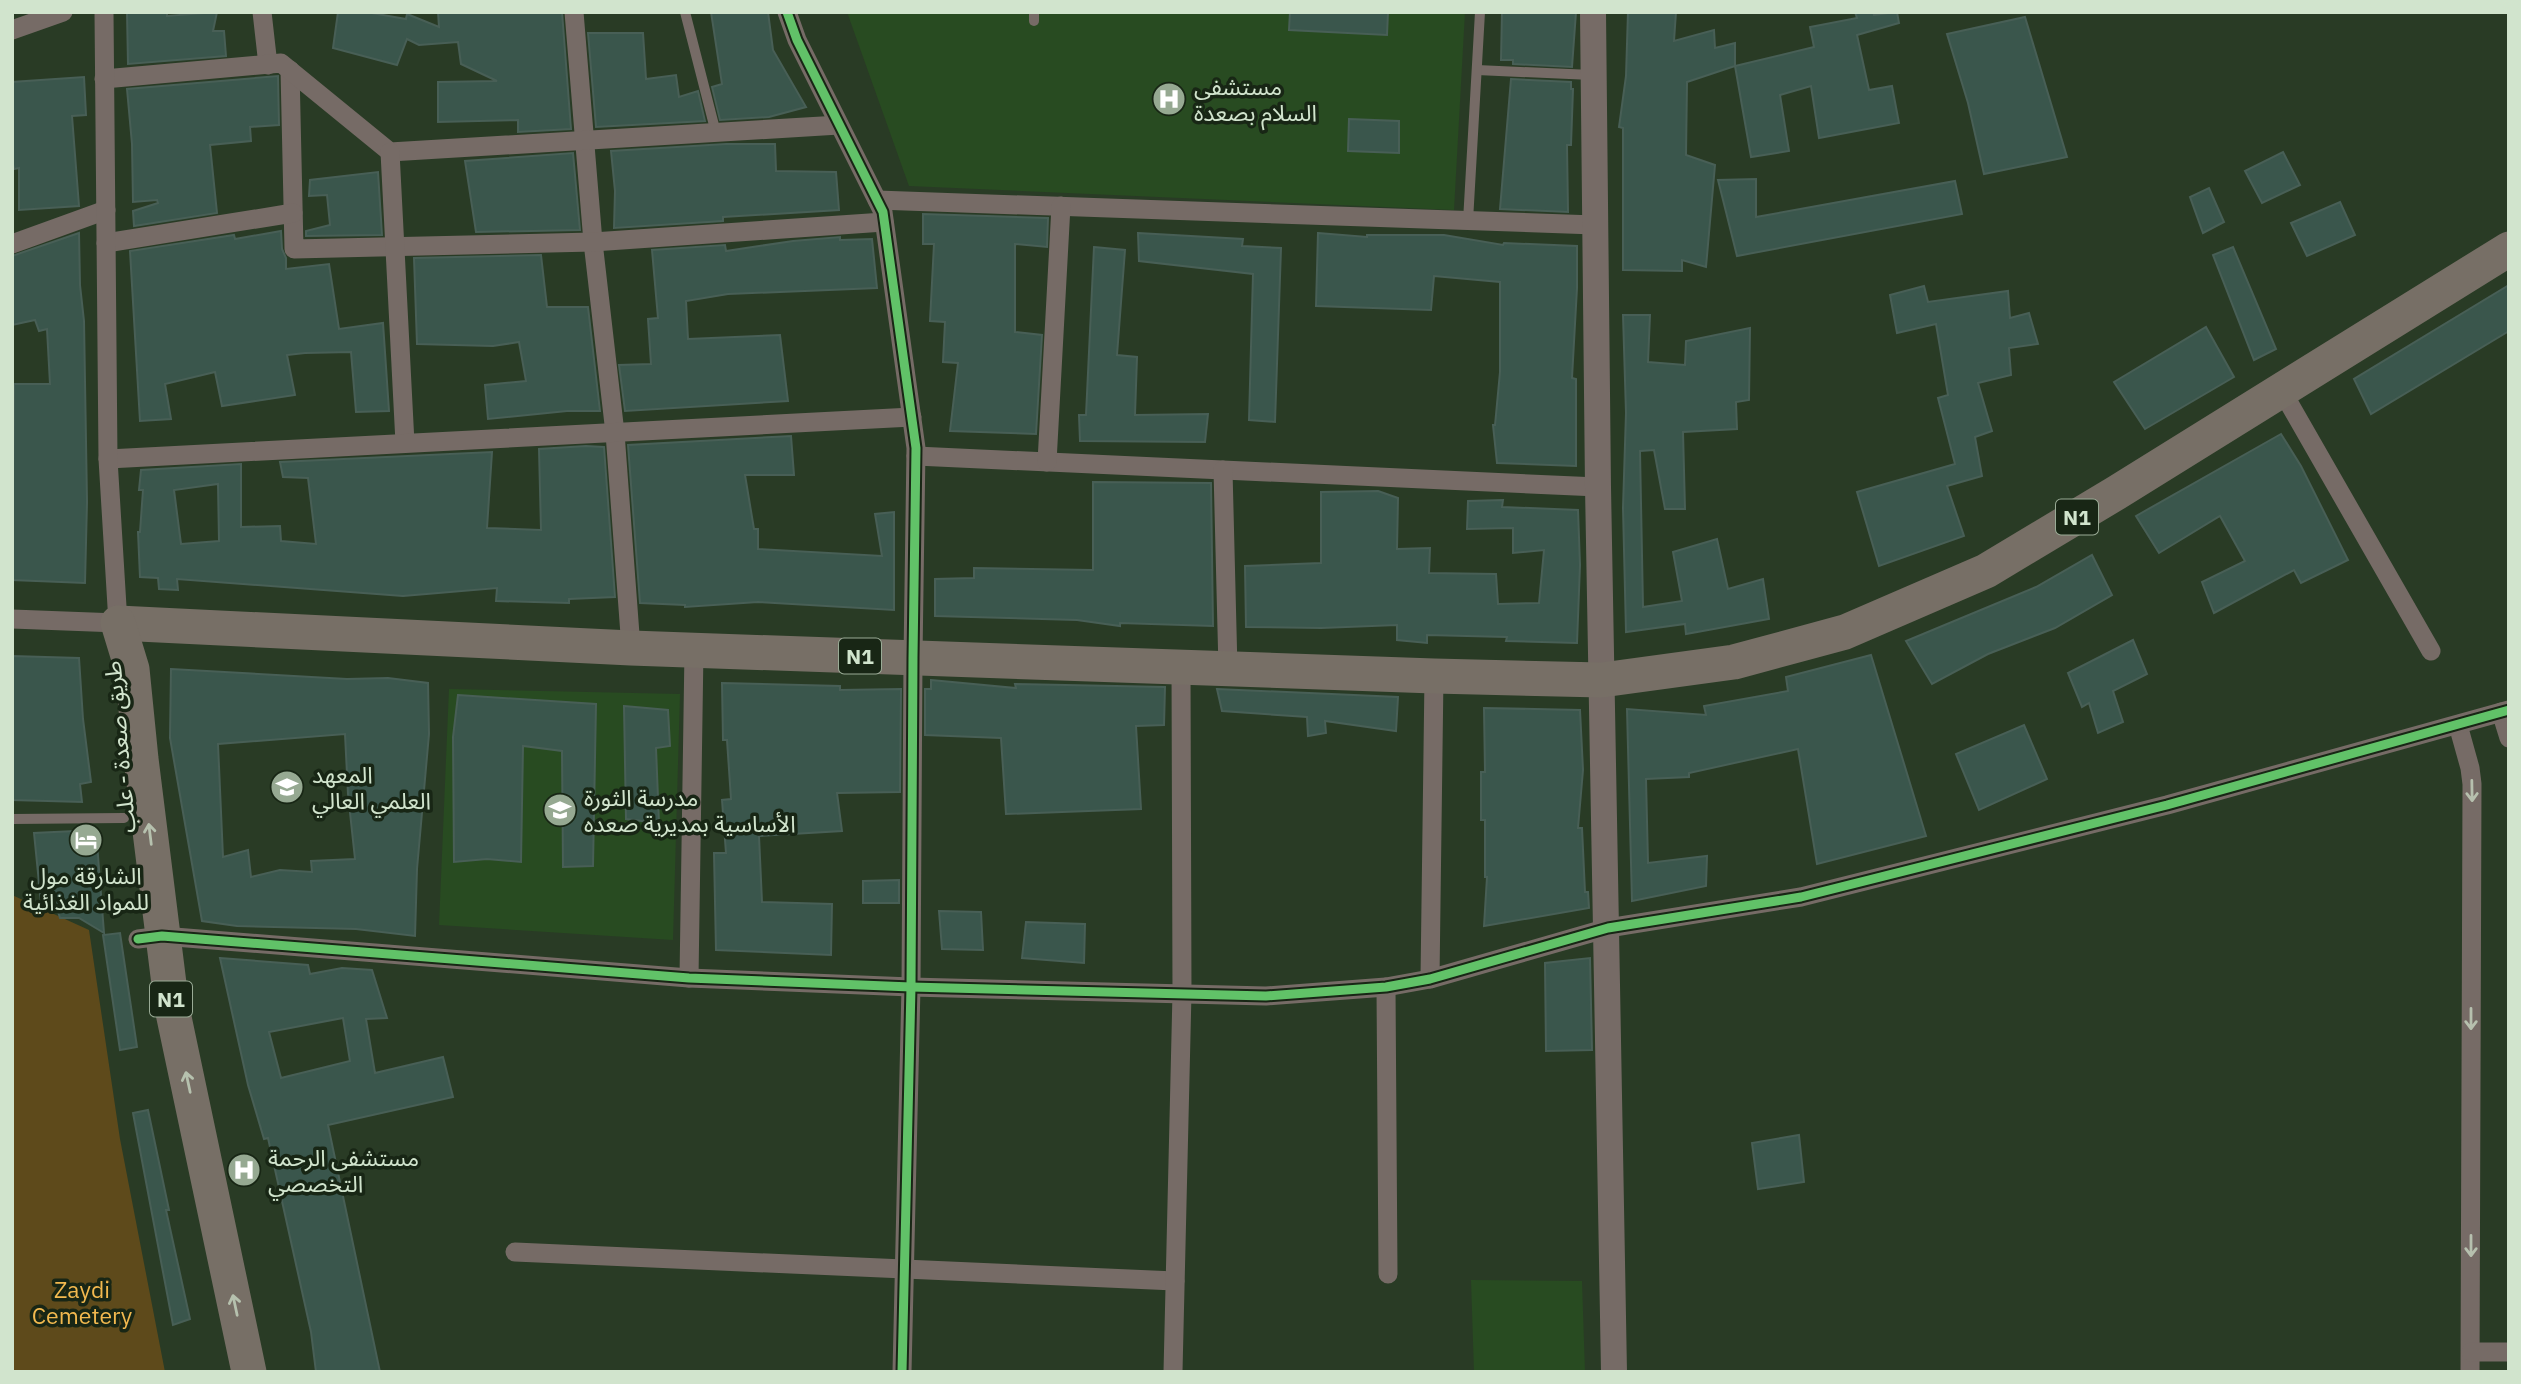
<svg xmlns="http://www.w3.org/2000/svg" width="2521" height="1384" viewBox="0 0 2521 1384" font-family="'IBM Plex Sans','Noto Sans Arabic',sans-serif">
<rect width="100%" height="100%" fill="#293b25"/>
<!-- built -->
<g fill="#284b21">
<path d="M 847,12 L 1465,12 L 1454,210 L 909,186 Z"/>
<path d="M 449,689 L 680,694 L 673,940 L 439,925 Z"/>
<path d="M 1471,1280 L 1582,1281 L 1585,1372 L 1474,1372 Z"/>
</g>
<!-- green -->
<path fill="#5e4a1b" d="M 12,895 L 89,930 L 120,1139 L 165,1372 L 12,1372 Z"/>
<!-- building -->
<g fill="#3a564c" stroke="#485f56" stroke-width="2" fill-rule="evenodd">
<path d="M 127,12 L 167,12 L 167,16 L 217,12 L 213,31 L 224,31 L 226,56 L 128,64 Z"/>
<path d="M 338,12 L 366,12 L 406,19 L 407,14 L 439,27 L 438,12 L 562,12 L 571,129 L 518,132 L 518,120 L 438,122 L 438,82 L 497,81 L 461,64 L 458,42 L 419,45 L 407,39 L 397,65 L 333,48 Z"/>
<path d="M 711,12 L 768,12 L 773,50 L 806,107 L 769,117 L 720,120 L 712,87 L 722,84 Z"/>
<path d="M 1290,12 L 1388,12 L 1387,35 L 1289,30 Z"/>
<path d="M 1502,12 L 1576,12 L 1572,67 L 1513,64 L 1513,60 L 1501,60 Z"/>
<path d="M 1628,12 L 1676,12 L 1674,41 L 1714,30 L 1715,48 L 1735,43 L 1735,66 L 1687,82 L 1686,155 L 1715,165 L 1706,267 L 1682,260 L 1682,271 L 1623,270 L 1623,128 L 1619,127 L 1626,76 Z"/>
<path d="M 1855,12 L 1873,12 L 1874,15 L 1897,12 L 1899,23 L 1857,35 L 1869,90 L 1892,86 L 1899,123 L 1819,138 L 1811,86 L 1780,95 L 1789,151 L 1751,157 L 1735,66 L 1814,47 L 1810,27 L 1857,18 Z"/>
<path d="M 2025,17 L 2067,157 L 1984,174 L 1968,103 L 1947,34 Z"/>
<path d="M 588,33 L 643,33 L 646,79 L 676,75 L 679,97 L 698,91 L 705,121 L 596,127 Z"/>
<path d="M 278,76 L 279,125 L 250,127 L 251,141 L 210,145 L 217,213 L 134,226 L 133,211 L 158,203 L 157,200 L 133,202 L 132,144 L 127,89 Z"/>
<path d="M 84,77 L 86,115 L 72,116 L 79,206 L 19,210 L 19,168 L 14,169 L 12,159 L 12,82 Z"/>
<path d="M 1511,79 L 1571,82 L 1571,89 L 1573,89 L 1571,145 L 1567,145 L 1568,212 L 1500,209 Z"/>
<path d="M 1349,119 L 1399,121 L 1399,153 L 1348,151 Z"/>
<path d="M 726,144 L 775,144 L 776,171 L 836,172 L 839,210 L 723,217 L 723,221 L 614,228 L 615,191 L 611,151 Z"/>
<path d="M 2283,152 L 2300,185 L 2262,203 L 2245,171 Z"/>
<path d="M 573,153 L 580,230 L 476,232 L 465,161 Z"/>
<path d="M 378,172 L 382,235 L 306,236 L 306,231 L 330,225 L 327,195 L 309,196 L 310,180 Z"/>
<path d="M 1756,179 L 1756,217 L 1955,181 L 1962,214 L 1737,256 L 1718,180 Z"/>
<path d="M 2209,188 L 2224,222 L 2203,233 L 2190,197 Z"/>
<path d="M 2340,202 L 2355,235 L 2307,256 L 2291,223 Z"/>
<path d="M 923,214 L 1048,218 L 1047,247 L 1015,244 L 1015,332 L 1042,335 L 1036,434 L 950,431 L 958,363 L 943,362 L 945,322 L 930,321 L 934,244 L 923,244 Z"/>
<path d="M 281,231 L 282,249 L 286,258 L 286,269 L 329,264 L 339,329 L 383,323 L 389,411 L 356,412 L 351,352 L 305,353 L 287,355 L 295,395 L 222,406 L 215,372 L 165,384 L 171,419 L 140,421 L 130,251 L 234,235 L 235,239 Z"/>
<path d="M 79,233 L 80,285 L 84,321 L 87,502 L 85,583 L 12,580 L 14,384 L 50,384 L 47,329 L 39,331 L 35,320 L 12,325 L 12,256 Z"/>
<path d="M 1138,233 L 1243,239 L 1242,246 L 1281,248 L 1275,422 L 1249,420 L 1253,274 L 1139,261 Z"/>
<path d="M 1318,233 L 1367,237 L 1367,235 L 1444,235 L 1503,245 L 1504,243 L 1577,246 L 1577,288 L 1572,378 L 1576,379 L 1576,466 L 1497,463 L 1493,425 L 1495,425 L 1500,372 L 1500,282 L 1434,276 L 1431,310 L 1316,306 Z"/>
<path d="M 840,237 L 840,240 L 872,239 L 877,288 L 728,294 L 686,301 L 688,339 L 780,335 L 788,401 L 625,411 L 619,365 L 651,364 L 648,319 L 658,318 L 652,250 L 725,245 L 726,251 L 793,241 Z"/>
<path d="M 1094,247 L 1125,250 L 1117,355 L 1137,357 L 1135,415 L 1208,414 L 1205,442 L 1080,441 L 1079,415 L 1086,415 Z"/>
<path d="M 2233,247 L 2276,349 L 2254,360 L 2213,255 Z"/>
<path d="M 541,255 L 547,307 L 588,307 L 600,411 L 567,411 L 488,419 L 485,385 L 526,381 L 519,342 L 493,346 L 417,344 L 414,258 Z"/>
<path d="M 2509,285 L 2509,331 L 2371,414 L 2354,379 Z"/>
<path d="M 1924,286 L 1928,302 L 2008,291 L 2010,318 L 2029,313 L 2038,344 L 2009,348 L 2011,375 L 1978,383 L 1992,431 L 1975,437 L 1982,476 L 1947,486 L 1964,536 L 1879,566 L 1857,492 L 1955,464 L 1938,398 L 1948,395 L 1936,324 L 1897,333 L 1890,295 Z"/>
<path d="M 1623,315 L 1650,315 L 1648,362 L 1685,365 L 1686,341 L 1750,328 L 1749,400 L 1736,402 L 1737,429 L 1683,432 L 1685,509 L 1665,509 L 1654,450 L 1640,451 L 1643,607 L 1682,601 L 1673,552 L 1717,539 L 1728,589 L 1763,579 L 1769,619 L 1686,634 L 1685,624 L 1626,632 L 1623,508 L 1626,413 Z"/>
<path d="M 2206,327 L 2234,377 L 2145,429 L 2114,382 Z"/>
<path d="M 2281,434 L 2301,466 L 2348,560 L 2301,583 L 2294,570 L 2214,613 L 2202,582 L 2245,561 L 2220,516 L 2159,553 L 2136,516 Z"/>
<path d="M 791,436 L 794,475 L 745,475 L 754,529 L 758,529 L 758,549 L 882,556 L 875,514 L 894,512 L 894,610 L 758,602 L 685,607 L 685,605 L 640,603 L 628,445 Z"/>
<path d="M 586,446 L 604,447 L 615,597 L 569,599 L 569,603 L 496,601 L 497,588 L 403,596 L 177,579 L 178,590 L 159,589 L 158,578 L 140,577 L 138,532 L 140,532 L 143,490 L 139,490 L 141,470 L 241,464 L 241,527 L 280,526 L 281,541 L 316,544 L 308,478 L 283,477 L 280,462 L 492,452 L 487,528 L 541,530 L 539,449 ZM 218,484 L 219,541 L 181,544 L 174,490 Z"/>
<path d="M 1093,482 L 1211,483 L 1213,626 L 1120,623 L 1120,626 L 1077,620 L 935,616 L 935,579 L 974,578 L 974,568 L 1093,570 Z"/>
<path d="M 1378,491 L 1398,498 L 1397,549 L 1430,548 L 1429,573 L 1496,574 L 1498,604 L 1539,603 L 1544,550 L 1513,553 L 1513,528 L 1467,529 L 1468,501 L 1503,500 L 1502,507 L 1578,510 L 1580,565 L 1577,643 L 1506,641 L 1507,637 L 1427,635 L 1427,643 L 1397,640 L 1397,625 L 1321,628 L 1246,627 L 1245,566 L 1321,563 L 1321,492 Z"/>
<path d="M 2092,555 L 2112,595 L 2055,628 L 1988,654 L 1932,684 L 1906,641 L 2036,587 Z"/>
<path d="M 2133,640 L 2147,674 L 2113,691 L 2123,722 L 2098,733 L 2089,703 L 2082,707 L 2068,673 Z"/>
<path d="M 1871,655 L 1926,836 L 1817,864 L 1798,749 L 1689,773 L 1689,777 L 1646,779 L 1648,863 L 1707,856 L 1706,886 L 1632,901 L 1627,709 L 1706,715 L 1704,706 L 1788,691 L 1786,677 Z"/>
<path d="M 12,656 L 79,658 L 83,719 L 91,782 L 80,784 L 82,802 L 12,800 Z"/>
<path d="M 171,669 L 347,679 L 388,678 L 428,683 L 429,734 L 417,869 L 415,936 L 356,929 L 237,926 L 202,921 L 170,738 ZM 345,734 L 348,794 L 355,859 L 311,861 L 312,872 L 280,870 L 251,877 L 248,850 L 223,857 L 218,744 Z"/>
<path d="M 931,680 L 1016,688 L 1015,684 L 1165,687 L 1164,725 L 1136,726 L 1141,809 L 1006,814 L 1001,738 L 925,735 L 925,689 L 931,689 Z"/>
<path d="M 722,683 L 840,686 L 840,690 L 901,689 L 900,792 L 837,793 L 842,831 L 759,836 L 762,902 L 832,904 L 831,955 L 716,950 L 714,853 L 726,853 L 722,800 L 731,799 L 727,740 L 723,740 Z"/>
<path d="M 1217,689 L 1398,697 L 1396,731 L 1325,721 L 1326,733 L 1308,736 L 1307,717 L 1222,711 Z"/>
<path d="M 458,695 L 596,704 L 593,866 L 563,867 L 562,751 L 523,746 L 521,862 L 487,859 L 454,862 L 453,737 Z"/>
<path d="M 624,706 L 668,710 L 670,746 L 656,748 L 659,823 L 626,819 Z"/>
<path d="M 1484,708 L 1580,710 L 1583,770 L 1578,828 L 1582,828 L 1585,892 L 1588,892 L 1589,908 L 1484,926 L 1487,877 L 1485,877 L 1485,820 L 1481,820 L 1481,772 L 1485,772 Z"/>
<path d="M 2024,725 L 2047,779 L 1979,810 L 1956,754 Z"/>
<path d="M 96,830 L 104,933 L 79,918 L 60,918 L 55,902 L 41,903 L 34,833 Z"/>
<path d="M 899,880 L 899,903 L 863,903 L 863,881 Z"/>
<path d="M 939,911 L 981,912 L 983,950 L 942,949 Z"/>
<path d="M 1026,922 L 1085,924 L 1084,963 L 1022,958 Z"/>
<path d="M 120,933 L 137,1047 L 120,1050 L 103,935 Z"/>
<path d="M 220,958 L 308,965 L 310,974 L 342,968 L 372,970 L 387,1018 L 366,1019 L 375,1073 L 443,1057 L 453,1097 L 328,1125 L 380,1372 L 316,1372 L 311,1332 L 268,1138 L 264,1139 L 248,1085 ZM 343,1018 L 350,1061 L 281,1078 L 269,1032 Z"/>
<path d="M 1590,958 L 1592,1050 L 1546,1051 L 1545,963 Z"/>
<path d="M 148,1110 L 169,1210 L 166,1210 L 190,1319 L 173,1325 L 133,1113 Z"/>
<path d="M 1799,1135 L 1804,1182 L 1758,1189 L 1752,1143 Z"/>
</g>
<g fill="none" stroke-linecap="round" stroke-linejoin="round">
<!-- lane -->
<g stroke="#766b66" stroke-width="10">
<path d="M 685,12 L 716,133"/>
<path d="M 1034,21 L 1034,12"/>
<path d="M 1477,70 L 1592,75"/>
<path d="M 1468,221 L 1480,12"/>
<path d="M 12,819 L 124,818"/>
</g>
<!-- street -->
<g stroke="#766b66" stroke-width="19">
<path d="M 262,12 L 268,65"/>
<path d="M 574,12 L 593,242 L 615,433 L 631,648"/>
<path d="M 787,12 L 797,40 L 883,212 L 916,448 L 913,658 L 911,987 L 902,1372"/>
<path d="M 12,30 L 63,12"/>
<path d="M 290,70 L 294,249 L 593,242 L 884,222"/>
<path d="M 104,79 L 281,63 L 390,152 L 839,125"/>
<path d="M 390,152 L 405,443"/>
<path d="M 877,200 L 1595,225"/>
<path d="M 106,243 L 293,213"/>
<path d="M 12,244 L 106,210"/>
<path d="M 2282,391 L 2431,651"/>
<path d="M 916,456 L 1598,487"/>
<path d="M 108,459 L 912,417"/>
<path d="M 1047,462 L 1061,206"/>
<path d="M 1223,470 L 1228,669"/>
<path d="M 12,619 L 118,623 L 108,459 L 104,12"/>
<path d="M 2501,712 L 2509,738"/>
<path d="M 2458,725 L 2470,768 L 2472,784 L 2470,1372"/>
<path d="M 138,939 L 162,936 L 689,978 L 911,987 L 1266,996 L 1386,987 L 1430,979 L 1608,928 L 1801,897 L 2167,805 L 2509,710"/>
<path d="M 689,978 L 694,650"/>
<path d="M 1430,979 L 1434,676"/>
<path d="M 1386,987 L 1388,1274"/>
<path d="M 515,1252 L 1175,1281"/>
<path d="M 2471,1352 L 2509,1352"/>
<path d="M 1173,1372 L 1182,993 L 1181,667"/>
</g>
<!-- secondary -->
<path stroke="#766b66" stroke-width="26" d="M 1593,12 L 1598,487 L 1614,1372"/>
<!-- highway -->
<g stroke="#776f66" stroke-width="35">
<path d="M 118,623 L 631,648 L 1434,676 L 1602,680 L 1734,662 L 1845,632 L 1986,571 L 2116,493 L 2509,249"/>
<path d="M 118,623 L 132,669 L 141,759 L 172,1008 L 249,1372"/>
</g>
<defs>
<g id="cycleway">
<path d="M 787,12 L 797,40 L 883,212 L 916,448 L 913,658 L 911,987 L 902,1372"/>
<path d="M 138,939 L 162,936 L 689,978 L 911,987 L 1266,996 L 1386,987 L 1430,979 L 1608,928 L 1801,897 L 2167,805 L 2509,710"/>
</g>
</defs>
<!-- cycleway casing -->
<use href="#cycleway" stroke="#182615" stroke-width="13"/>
<!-- cycleway -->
<use href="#cycleway" stroke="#61c268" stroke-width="9"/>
</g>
<!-- one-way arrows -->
<defs><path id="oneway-shaft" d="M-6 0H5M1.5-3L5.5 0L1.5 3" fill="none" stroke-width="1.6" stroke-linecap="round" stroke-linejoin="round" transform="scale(1.75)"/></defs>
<g stroke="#b6c0ae">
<use href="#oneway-shaft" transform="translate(2472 791) rotate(89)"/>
<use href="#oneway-shaft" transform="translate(2471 1019) rotate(90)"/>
<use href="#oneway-shaft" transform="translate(2471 1246) rotate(90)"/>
</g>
<g stroke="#b6c1ae">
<use href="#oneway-shaft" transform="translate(150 834) rotate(-97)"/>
<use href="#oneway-shaft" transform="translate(188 1082) rotate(-102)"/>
<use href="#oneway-shaft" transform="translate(235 1305) rotate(-102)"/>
</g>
<!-- icons -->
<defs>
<symbol id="hospital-disc" viewBox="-11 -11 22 22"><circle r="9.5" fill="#96a992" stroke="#182615"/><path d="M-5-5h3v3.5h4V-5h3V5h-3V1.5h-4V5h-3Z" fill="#fff"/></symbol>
<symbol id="university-disc" viewBox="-11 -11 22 22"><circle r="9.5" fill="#96a992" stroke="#182615"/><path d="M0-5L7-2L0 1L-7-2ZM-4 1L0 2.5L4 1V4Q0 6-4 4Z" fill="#fff"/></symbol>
<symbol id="hotel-disc" viewBox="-11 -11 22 22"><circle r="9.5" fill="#96a992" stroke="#182615"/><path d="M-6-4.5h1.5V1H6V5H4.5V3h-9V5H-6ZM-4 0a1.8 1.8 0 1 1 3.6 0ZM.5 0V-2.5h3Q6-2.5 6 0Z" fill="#fff"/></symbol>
</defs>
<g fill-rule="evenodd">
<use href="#hospital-disc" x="1150" y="80" width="38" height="38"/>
<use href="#university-disc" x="268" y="768" width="38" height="38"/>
<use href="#university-disc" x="541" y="791" width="38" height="38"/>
<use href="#hotel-disc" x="67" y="821" width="38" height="38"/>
<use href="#hospital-disc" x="225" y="1151" width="38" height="38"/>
</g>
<g text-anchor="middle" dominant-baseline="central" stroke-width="7" stroke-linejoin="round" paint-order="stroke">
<!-- shield labels -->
<g fill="#182615" stroke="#9aab96" stroke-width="2">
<rect x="2056" y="499.5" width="42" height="35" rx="5"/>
<rect x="839" y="638.5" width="42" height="35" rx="5"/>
<rect x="150" y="981.5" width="42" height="35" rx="5"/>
</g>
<g font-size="21" font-weight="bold" fill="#d1e4cd">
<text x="2077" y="517">N1</text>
<text x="860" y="656">N1</text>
<text x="171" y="999">N1</text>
</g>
<!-- poi labels -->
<g font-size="23" fill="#d1e4cd" stroke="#182615" text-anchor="start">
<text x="1194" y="86">مستشفى<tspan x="1194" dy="26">السلام بصعدة</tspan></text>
<text x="312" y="774">المعهد<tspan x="312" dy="26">العلمي العالي</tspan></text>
<text x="584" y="797">مدرسة الثورة<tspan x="584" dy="26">الأساسية بمديرية صعده</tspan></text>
<text x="86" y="875" text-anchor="middle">الشارقة مول<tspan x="86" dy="26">للمواد الغذائية</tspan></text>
<text x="268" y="1157">مستشفى الرحمة<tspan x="268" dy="26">التخصصي</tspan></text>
</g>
<!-- street labels -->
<g font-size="23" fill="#d1e4cd" stroke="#182615">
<text transform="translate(119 747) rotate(-95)">طريق صعدة - علب</text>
</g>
<!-- park labels -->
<g font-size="23" fill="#f2b94f" stroke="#182615">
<text x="82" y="1289">Zaydi<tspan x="82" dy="26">Cemetery</tspan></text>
</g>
</g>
<!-- border -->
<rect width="2521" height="1384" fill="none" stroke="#d1e4cd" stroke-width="28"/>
</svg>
